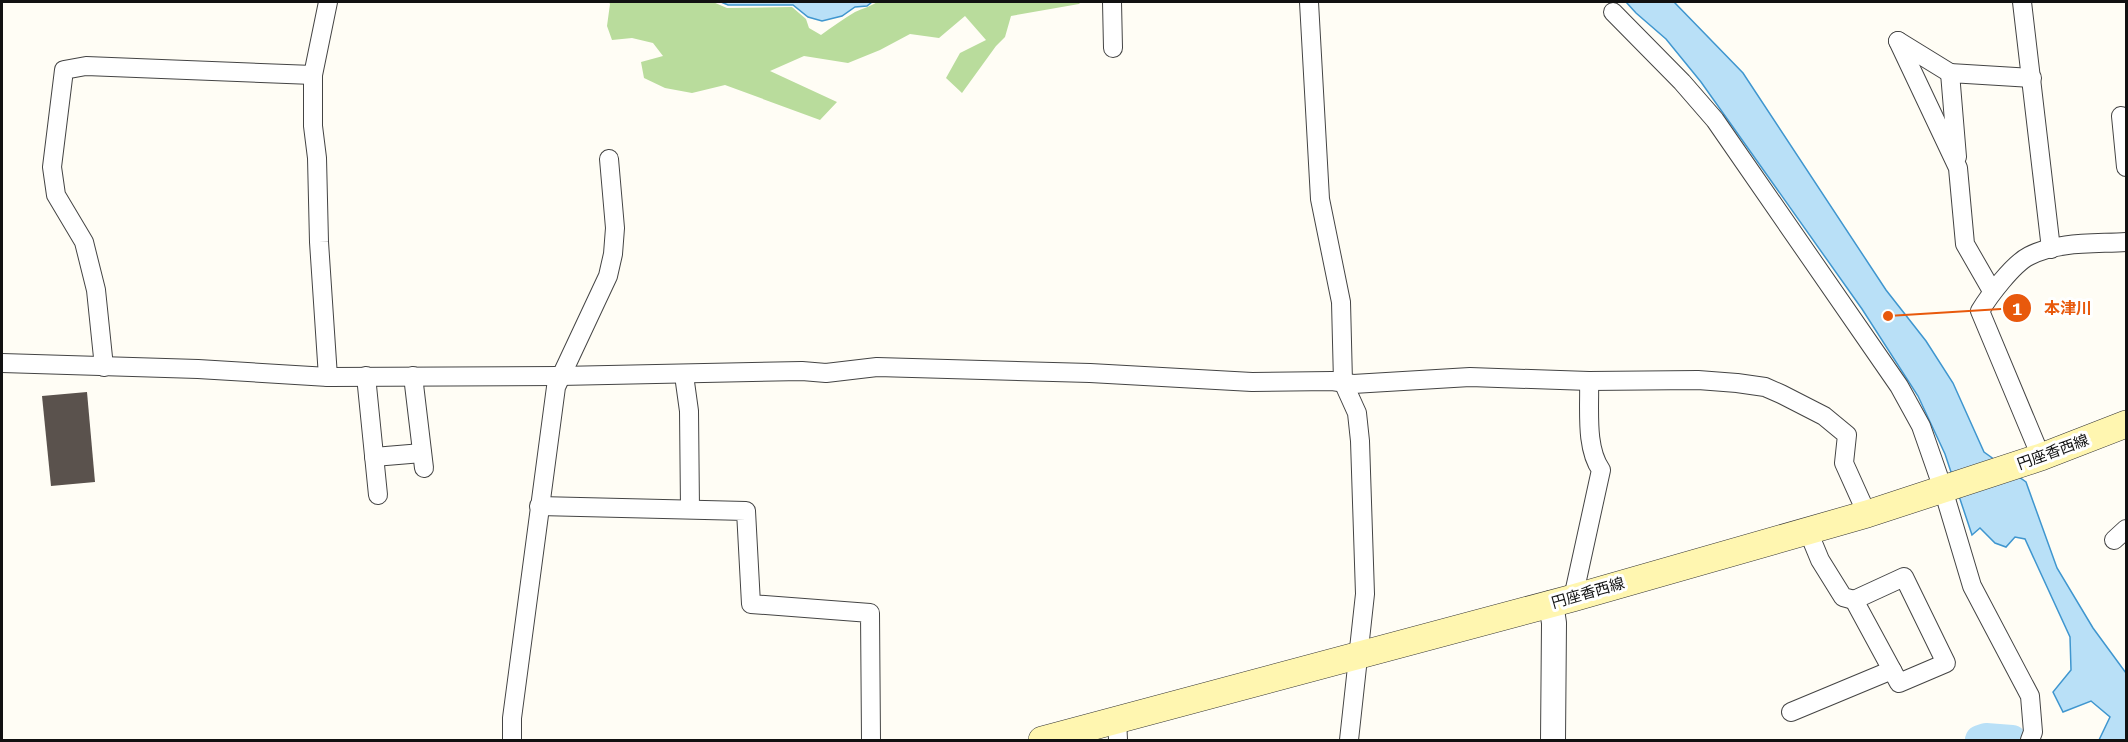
<svg xmlns="http://www.w3.org/2000/svg" width="2128" height="742" viewBox="0 0 2128 742" font-family="'Roboto Serif','Noto Sans JP',serif">
<rect width="100%" height="100%" fill="#fffdf5"/>
<!-- forest -->
<path fill="#b9dc9c" d="M 609,2 L 713,2 L 727,8 L 792,7 L 806,19 L 809,28 L 821,35 C 832,27 843,19 855,12 C 863,8 870,7 877,2 L 1081,2 L 1079,4 L 1011,16 L 1005,37 L 996,46 L 962,93 L 946,78 L 960,53 L 986,40 L 965,16 L 939,38 L 910,34 L 880,50 L 848,63 L 804,56 L 770,71 L 837,102 L 820,120 L 725,85 L 692,93 L 665,88 L 644,78 L 641,62 L 663,56 L 653,43 L 632,38 L 612,40 L 607,26 L 610,4 Z"/>
<!-- water -->
<g fill="#b9e0f7" stroke="#3f96cf" stroke-width="1.5">
<path d="M 721,2 L 872,2 L 867,6 L 855,7 L 842,16 L 822,21 L 808,17 L 793,5 L 728,5 Z"/>
<path d="M 1626,2 L 1674,2 L 1743,73 L 1886,290 L 1926,341 L 1953,383 L 1984,452 L 2026,482 L 2057,568 L 2093,628 L 2126,673 L 2126,740 L 2099,740 L 2110,717 L 2091,701 L 2063,712 L 2053,692 L 2071,670 L 2070,637 L 2025,539 L 2015,537 L 2006,547 L 1995,543 L 1980,528 L 1972,535 L 1945,454 L 1918,396 L 1862,309 L 1701,82 L 1666,39 L 1636,13 Z"/>
</g>
<g fill="none" stroke-linecap="round" stroke-linejoin="round">
<!-- river -->
<path stroke="#b9e0f7" stroke-width="30" d="M 1980,740 L 1986,738 L 2012,740"/>
</g>
<!-- building -->
<path fill="#5a524d" d="M 87,392 L 95,482 L 51,486 L 42,396 Z"/>
<g fill="none" stroke-linecap="round" stroke-linejoin="round">
<defs>
<g id="minor">
<path d="M 1112,2 L 1113,48"/>
<path d="M 1309,2 L 1320,199 L 1341,302 L 1343,382 L 1357,413 L 1360,441 L 1365,594 L 1349,740"/>
<path d="M 2022,2 L 2051,249"/>
<path d="M 1613,12 L 1682,82 L 1715,120 L 1899,386 L 1921,426 L 1943,489 L 1972,586 L 2030,696 L 2033,732 L 2030,740"/>
<path d="M 1898,41 L 1958,168 L 1965,244 L 1992,291"/>
<path d="M 1898,41 L 1950,73"/>
<path d="M 2121,116 L 2126,167"/>
<path d="M 1957,157 L 1950,73 L 2032,78"/>
<path d="M 2,363 L 198,369 L 328,377 L 560,376 L 802,371 L 826,373 L 877,367 L 1090,373 L 1252,382 L 1332,381 L 1353,384 L 1470,377 L 1589,381 L 1698,380 L 1737,383 L 1765,387 L 1781,394 L 1824,416 L 1847,435 L 1844,463 L 1867,514"/>
<path d="M 104,367 L 96,290 L 84,242 L 56,195 L 52,167 L 64,70 L 86,66 L 313,75"/>
<path d="M 684,375 L 689,411 L 690,509"/>
<path d="M 366,376 L 378,495"/>
<path d="M 413,376 L 424,468"/>
<path d="M 328,377 L 319,242 L 317,158 L 313,126 L 313,75 L 328,2"/>
<path d="M 374,457 L 422,453"/>
<path d="M 2041,457 L 1980,311 C 1989,296 2013,264 2029,256 C 2058,241 2095,244 2126,242"/>
<path d="M 539,506 L 746,511 L 751,604 L 870,613 L 871,740"/>
<path d="M 1808,531 L 1820,560 L 1843,597 L 1854,600"/>
<path d="M 2114,540 L 2126,529"/>
<path d="M 1904,577 L 1946,663 L 1899,683 L 1854,600 Z"/>
<path d="M 1573,598 L 1601,470 C 1585,447 1590,409 1589,381"/>
<path d="M 1791,712 L 1892,670"/>
<path d="M 1117,719 L 1118,740"/>
<path d="M 512,740 L 512,718 L 556,387 L 608,276 L 613,254 L 615,228 L 609,159"/>
</g>
<path id="tertiary" d="M 1551,603 L 1554,623 L 1553,740"/>
<path id="secondary" d="M 1042,740 L 1573,598 L 1867,514 L 2041,457 L 2126,424"/>
</defs>
<!-- minor casing -->
<use href="#minor" stroke="#444" stroke-width="20"/>
<!-- tertiary casing -->
<use href="#tertiary" stroke="#444" stroke-width="26"/>
<!-- secondary casing -->
<use href="#secondary" stroke="#333" stroke-width="28"/>
<!-- minor -->
<use href="#minor" stroke="#fff" stroke-width="18"/>
<!-- tertiary -->
<use href="#tertiary" stroke="#fff" stroke-width="24"/>
<!-- secondary -->
<use href="#secondary" stroke="#fff6b0" stroke-width="27"/>
</g>
<g text-anchor="middle" dominant-baseline="central" stroke-width="6" stroke-linejoin="round" paint-order="stroke">
<!-- street labels -->
<g font-size="15" fill="#111" stroke="#fff">
<text transform="translate(2053 452) rotate(-20)">円座香西線</text>
<text transform="translate(1588 593) rotate(-16)">円座香西線</text>
</g>
</g>
<!-- callouts -->
<path fill="none" stroke="#e8590c" stroke-width="2" d="M1888 316L2017 308"/>
<g fill="#e8590c" stroke="#fff" stroke-width="2">
<circle cx="1888" cy="316" r="6"/>
<circle cx="2017" cy="308" r="15"/>
</g>
<g font-size="18" text-anchor="middle" font-weight="bold" fill="#fff">
<text x="2017" y="315">1</text>
</g>
<g font-size="16" text-anchor="middle" font-weight="bold" fill="#e8590c" stroke="#fff" stroke-width="6" stroke-linejoin="round" paint-order="stroke">
<text x="2068" y="314">本津川</text>
</g>
<!-- border -->
<rect width="2128" height="742" fill="none" stroke="#111111" stroke-width="6"/>
</svg>
